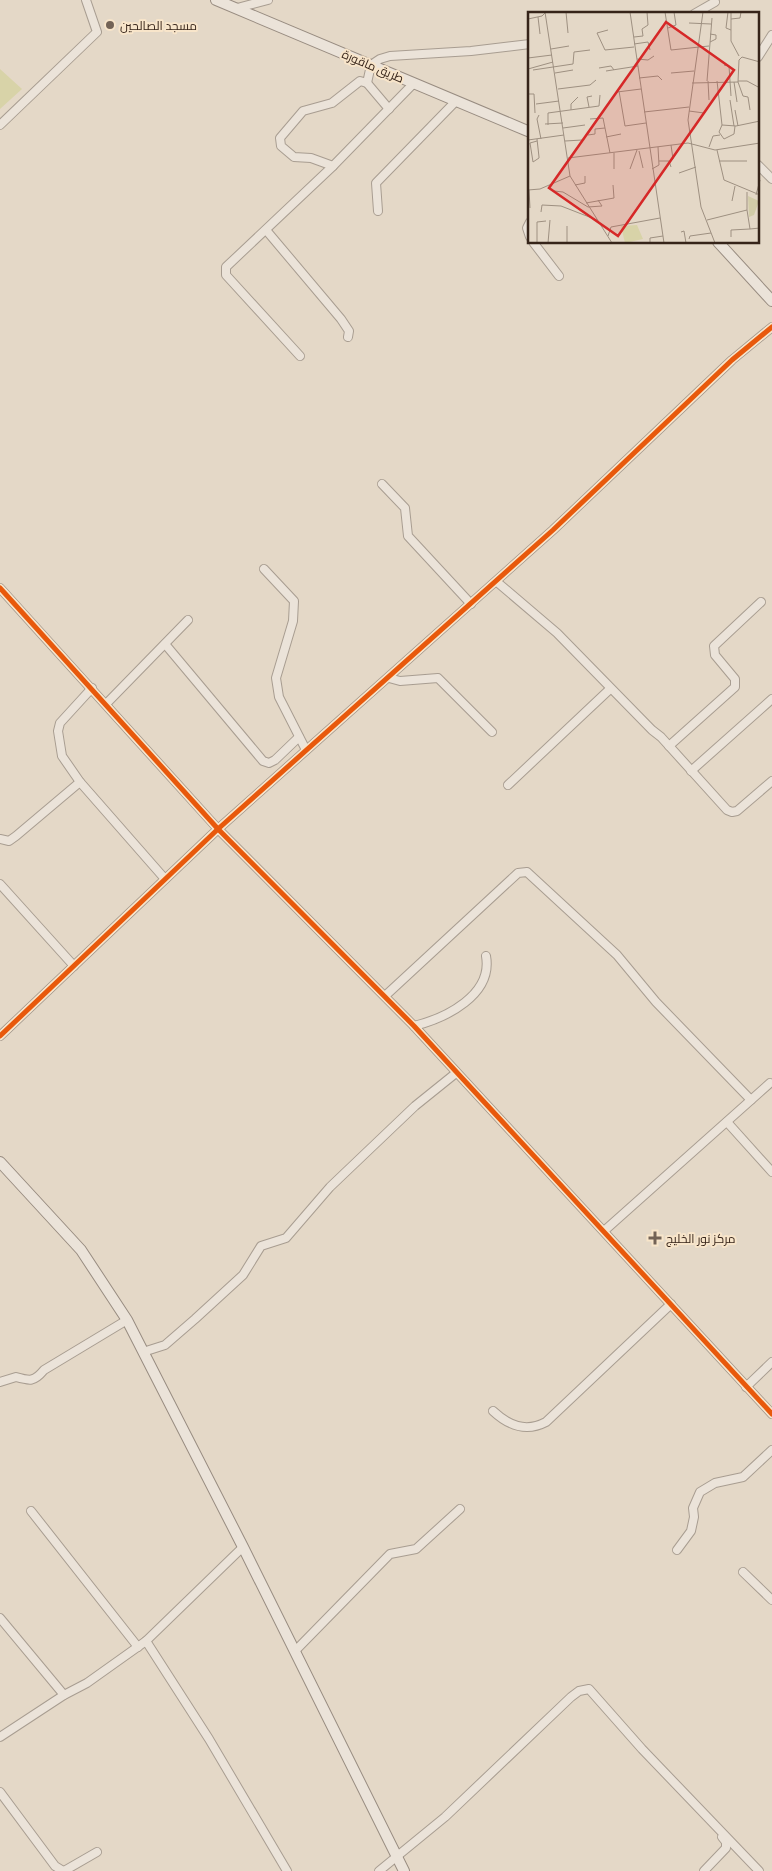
<svg xmlns="http://www.w3.org/2000/svg" width="772" height="1871" viewBox="0 0 772 1871" font-family="Georgia,Cairo,serif">
<rect width="100%" height="100%" fill="#e4d8c7"/>
<!-- green -->
<path fill="#d8d3a8" d="M 0,69 L 22,89 L 0,109 Z"/>
<g fill="none" stroke-linecap="round" stroke-linejoin="round">
<defs>
<g id="street">
<path d="M 237,8 L 268,0"/>
<path d="M 694,14 L 715,2"/>
<path d="M 758,57 L 772,35"/>
<path d="M 367,83 L 389,109"/>
<path d="M 0,125 L 97,32 L 86,0"/>
<path d="M 758,165 L 772,179"/>
<path d="M 333,166 L 311,158 L 294,157 L 281,146 L 280,138 L 303,111 L 332,103 L 360,81 L 367,83 L 371,65 L 380,59 L 390,56 L 471,51 L 530,44"/>
<path d="M 378,211 L 376,183 L 456,101"/>
<path d="M 530,222 L 527,228 L 530,237"/>
<path d="M 266,230 L 341,319 L 349,331 L 348,337"/>
<path d="M 533,242 L 559,276"/>
<path d="M 300,356 L 226,275 L 226,267 L 333,166 L 414,83"/>
<path d="M 382,484 L 405,508 L 408,536 L 471,604"/>
<path d="M 264,569 L 294,601 L 293,621 L 276,678 L 279,697 L 306,750"/>
<path d="M 497,582 L 557,633 L 652,730 L 661,737 L 727,810 L 732,812 L 737,811 L 772,781"/>
<path d="M 0,588 L 218,829 L 414,1026 L 772,1414"/>
<path d="M 165,644 L 263,761 L 269,763 L 275,760 L 299,737"/>
<path d="M 389,678 L 400,681 L 438,678 L 492,732"/>
<path d="M 92,688 L 60,723 L 58,731 L 62,756 L 80,782 L 165,879"/>
<path d="M 106,704 L 188,620"/>
<path d="M 669,746 L 735,687 L 735,679 L 715,655 L 714,646 L 761,602"/>
<path d="M 691,771 L 772,699"/>
<path d="M 508,785 L 610,689"/>
<path d="M 0,839 L 9,841 L 16,836 L 80,782"/>
<path d="M 0,884 L 74,966"/>
<path d="M 385,996 L 518,873 L 527,872 L 617,955 L 656,1002 L 751,1100"/>
<path d="M 414,1026 C 446,1018 493,995 486,956"/>
<path d="M 0,1036 L 218,829 L 553,530 L 732,360 L 772,327"/>
<path d="M 727,1122 L 772,1172"/>
<path d="M 604,1231 L 770,1083"/>
<path d="M 143,1352 L 165,1345 L 195,1319 L 243,1275 L 261,1246 L 286,1238 L 330,1187 L 415,1106 L 456,1073"/>
<path d="M 0,1382 L 16,1377 C 30,1381 34,1382 44,1370 L 127,1320"/>
<path d="M 746,1387 L 772,1362"/>
<path d="M 493,1411 C 508,1425 525,1433 546,1422 L 671,1304"/>
<path d="M 31,1511 L 138,1647"/>
<path d="M 677,1550 L 691,1531 L 694,1517 L 693,1508 L 700,1492 L 715,1483 L 743,1477 L 772,1450"/>
<path d="M 743,1572 L 772,1600"/>
<path d="M 0,1618 L 64,1695"/>
<path d="M 146,1641 L 209,1739 L 287,1871"/>
<path d="M 295,1651 L 390,1554 L 416,1549 L 460,1509"/>
<path d="M 0,1737 L 64,1695 L 87,1683 L 146,1641 L 243,1547"/>
<path d="M 0,1792 L 55,1866 L 63,1871"/>
<path d="M 64,1871 L 97,1852"/>
<path d="M 379,1871 L 445,1817 L 571,1697 L 579,1691 L 589,1689 L 642,1749 L 759,1871"/>
<path d="M 704,1871 L 726,1848 L 726,1842 L 722,1837"/>
</g>
<g id="secondary">
<path d="M 216,0 L 530,132"/>
<path d="M 718,242 L 772,301"/>
<path d="M 0,1162 L 81,1250 L 127,1320 L 243,1547 L 404,1871"/>
</g>
</defs>
<!-- street casing -->
<use href="#street" stroke="#a89d91" stroke-width="10"/>
<!-- secondary casing -->
<use href="#secondary" stroke="#988c81" stroke-width="12"/>
<!-- street -->
<use href="#street" stroke="#ebe3d9" stroke-width="8"/>
<!-- secondary -->
<use href="#secondary" stroke="#ebe3d9" stroke-width="10"/>
<defs>
<g id="cycleway">
<path d="M 0,588 L 218,829 L 414,1026 L 772,1414"/>
<path d="M 0,1036 L 218,829 L 553,530 L 732,360 L 772,327"/>
</g>
</defs>
<!-- cycleway casing -->
<use href="#cycleway" stroke="#f8e5ca" stroke-width="8"/>
<!-- cycleway -->
<use href="#cycleway" stroke="#e8590c" stroke-width="5"/>
</g>
<!-- markers -->
<g fill="#736356" stroke="#f8e5ca" stroke-width="2">
<circle cx="110" cy="25" r="5"/>
<path d="M652.5 1230.5h5v5h5v5h-5v5h-5v-5h-5v-5h5z"/>
</g>
<g text-anchor="middle" dominant-baseline="central" stroke-width="4" stroke-linejoin="round" paint-order="stroke">
<!-- poi labels -->
<g font-size="12" fill="#362419" stroke="#f8e5ca" text-anchor="start">
<text x="120" y="25">مسجد الصالحين</text>
<text x="666" y="1238">مركز نور الخليج</text>
</g>
<!-- street labels -->
<g font-size="12" fill="#362419" stroke="#f8e5ca">
<text transform="translate(373 66) rotate(23)">طريق ماقورة</text>
</g>
</g>
<!-- overview -->
<g transform="translate(528 12)">
<rect width="231" height="231" fill="#e4d8c7"/>
<path d="M 109,213 L 115,227 L 97,231 L 93,214 Z" fill="#d8d3a8"/>
<path d="M 220,184 L 231,189 L 226,203 L 221,205 Z" fill="#d2cca8"/>
<path fill="none" stroke="#9e9081" stroke-width="1" d="M 17,0 L 42,164 L 84,231M 38,0 L 40,21M 102,0 L 136,231M 137,0 L 143,38 L 181,34M 175,0 L 160,108 L 173,195 L 187,231M 200,0 L 198,16 L 203,18M 203,0 L 203,29 L 211,44M 10,5 L 12,22M 0,7 L 14,4 L 17,1M 203,7 L 212,6 L 213,0M 161,11 L 183,12M 140,16 L 148,13 L 146,0M 80,18 L 69,21 L 77,38 L 106,35M 106,25 L 115,24 L 114,17 L 120,13 L 119,0M 182,30 L 188,27 L 188,23 L 182,22M 106,32 L 120,30 L 122,38M 23,37 L 41,34M 0,46 L 24,43M 109,47 L 120,48 L 126,44M 196,53 L 201,54 L 203,84M 71,56 L 83,54 L 86,58M 0,57 L 25,50M 5,58 L 45,52 L 46,40 L 62,38M 78,59 L 110,54M 27,61 L 45,58M 143,61 L 166,59M 111,66 L 130,64 L 134,68M 179,69 L 184,6M 180,69 L 181,88M 189,69 L 194,113 L 208,114 L 232,109M 210,69 L 219,69 L 232,76M 206,70 L 209,90M 164,71 L 210,70M 30,77 L 62,73 L 68,68M 91,79 L 97,114 L 118,111M 89,80 L 113,77M 0,82 L 6,82 L 7,101M 202,88 L 206,114M 8,92 L 31,89M 61,95 L 59,85 L 64,84M 43,98 L 43,92 L 50,85M 207,98 L 210,114M 222,98 L 220,85 L 215,84 L 210,70 L 211,48 L 214,45 L 232,50M 161,99 L 176,101M 116,100 L 161,95M 11,103 L 9,107 L 13,127M 62,107 L 75,106 L 82,141M 17,112 L 35,111M 20,113 L 20,101 L 71,94 L 72,83M 194,113 L 191,120 L 196,127 L 206,122 L 207,114M 35,116 L 57,113M 60,123 L 67,122 L 67,117 L 77,116M 78,125 L 93,122M 9,127 L 11,145 L 11,146 L 5,150 L 2,131 L 9,129M 0,128 L 36,123M 37,129 L 54,128M 181,135 L 185,124 L 192,123M 189,138 L 196,168 L 232,183M 111,139 L 115,156M 86,141 L 86,157M 40,146 L 160,131 L 187,138 L 232,131M 131,149 L 141,149 L 143,155M 191,149 L 219,149M 142,150 L 145,147 L 143,133M 102,157 L 109,138M 124,157 L 131,153 L 130,135M 151,161 L 168,155M 47,173 L 57,171 L 57,164M 0,178 L 12,177 L 42,164M 1,178 L 2,196M 26,179 L 35,180 L 60,195 L 74,194 L 70,188M 228,183 L 232,168M 204,189 L 207,174M 58,191 L 86,186 L 85,173M 219,198 L 222,217 L 232,216M 13,200 L 14,193 L 33,194 L 69,208M 179,208 L 219,198 L 219,180M 153,220 L 156,219 L 158,231M 80,224 L 83,215 L 132,206M 203,225 L 203,218 L 222,217M 161,227 L 162,224 L 183,221M 9,231 L 9,210 L 18,209M 20,231 L 22,208M 39,231 L 39,214M 122,231 L 122,226 L 135,224"/>
<path fill="#d62828" fill-opacity="0.15" stroke="#d62828" stroke-width="2.5" d="M 138,10 L 206,58 L 90,224 L 21,176 Z"/>
<rect width="231" height="231" fill="none" stroke="#362419" stroke-width="2.5"/>
</g>
</svg>
